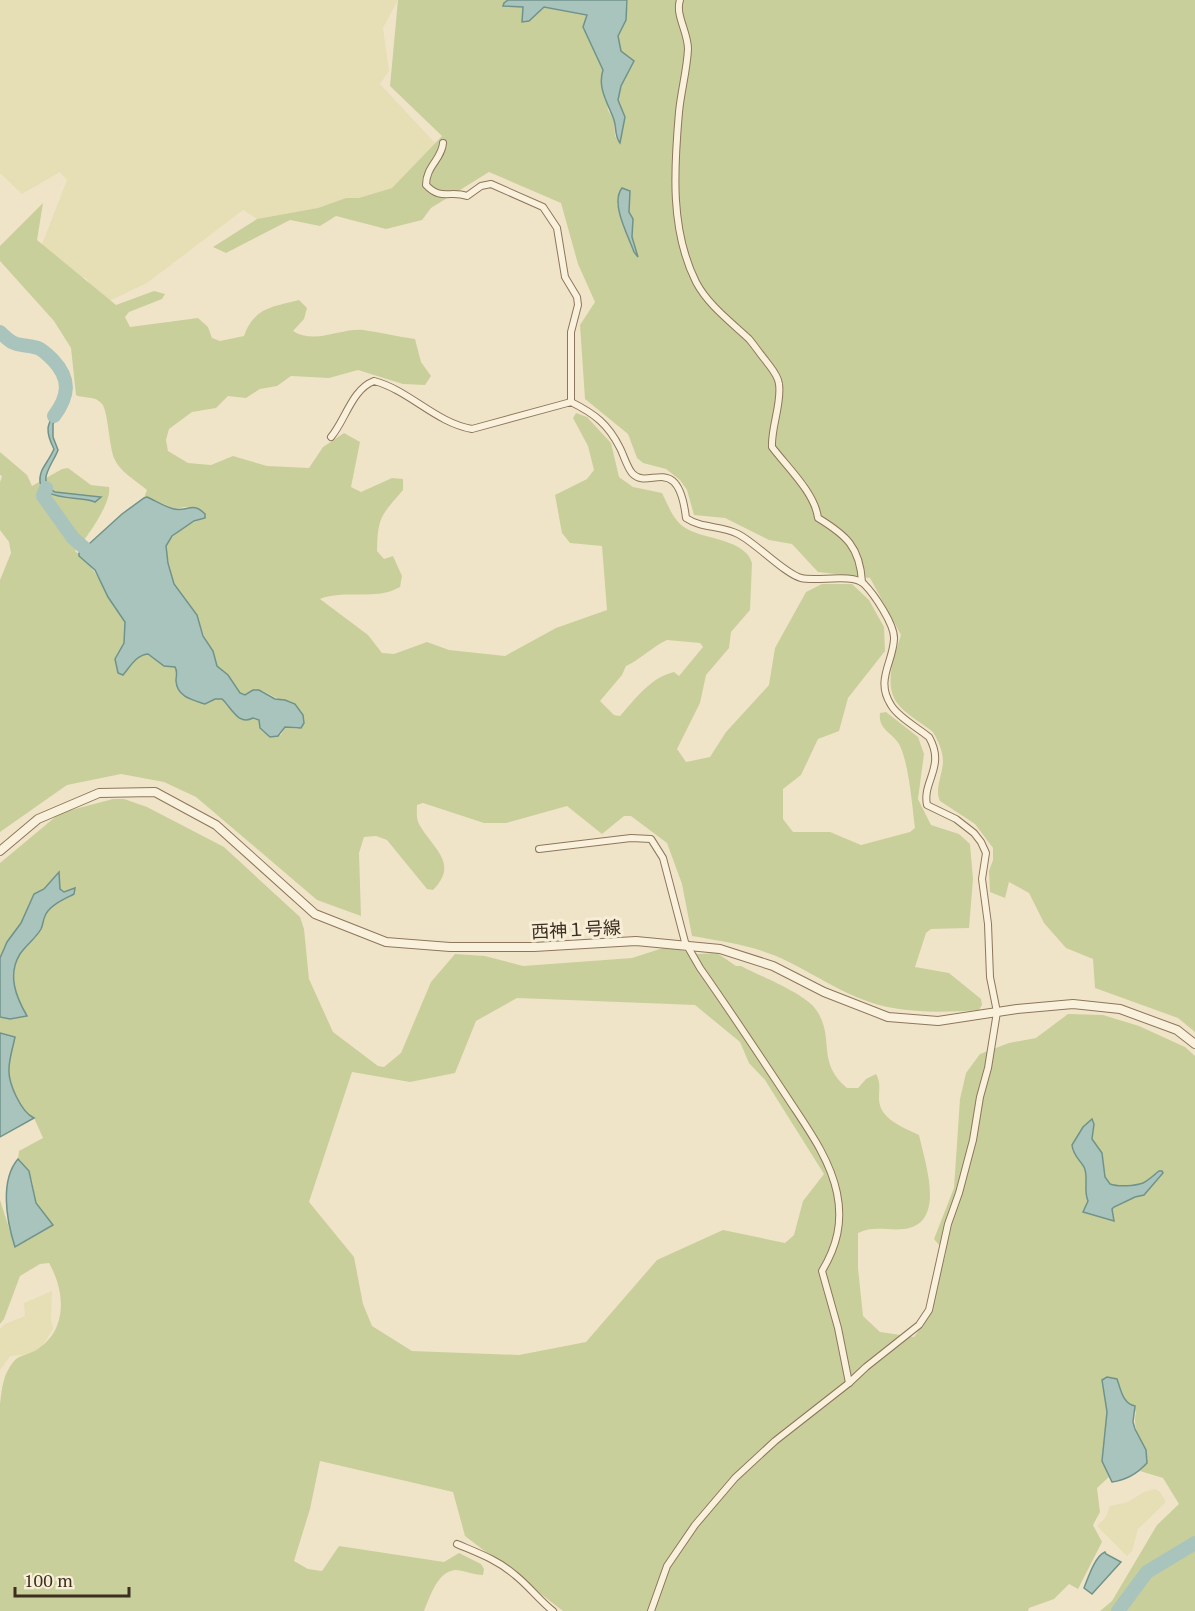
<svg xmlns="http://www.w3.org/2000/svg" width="1195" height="1611" viewBox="0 0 1195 1611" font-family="'PT Serif','Noto Sans JP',serif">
<rect width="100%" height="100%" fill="#f0e4c8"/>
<!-- farmland -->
<g fill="#e6deb5">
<path d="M 0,0 L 398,0 L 383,28 L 389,71 L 380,84 L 435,143 L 392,188 L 359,198 L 346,198 L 318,208 L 257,219 L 243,210 L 147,283 L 109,301 L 101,301 L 86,278 L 63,273 L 39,252 L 67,180 L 60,172 L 22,194 L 0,173 Z"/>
<path d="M 52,1291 L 51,1319 L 53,1329 L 41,1348 L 32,1354 L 10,1356 L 0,1370 L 0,1329 L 5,1324 L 25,1316 L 24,1303 Z"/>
<path d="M 1155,1489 L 1160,1492 L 1166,1502 L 1138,1529 L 1132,1551 L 1127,1556 L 1097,1526 L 1106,1517 L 1110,1506 L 1128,1502 L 1144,1492 Z"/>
</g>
<!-- green -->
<g fill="#c9cf9b" fill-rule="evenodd">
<path d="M 398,0 L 508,0 L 504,3 L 523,7 L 523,22 L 529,21 L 544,6 L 587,15 L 583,27 L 603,70 L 608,110 L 614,121 L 615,136 L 620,142 L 625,117 L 618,100 L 621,86 L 634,61 L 620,51 L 618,36 L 626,20 L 628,0 L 1195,0 L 1195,1032 L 1178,1018 L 1095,988 L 1093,959 L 1066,948 L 1044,923 L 1029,893 L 1009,882 L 1005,898 L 990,892 L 989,871 L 993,860 L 993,848 L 975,824 L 940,801 C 934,789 943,774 943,761 C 943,752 938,740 933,732 C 923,724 904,713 897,703 C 883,684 895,654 901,635 L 870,578 L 818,572 L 792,544 L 769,540 L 725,518 L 694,515 L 687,490 L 680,480 L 666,469 L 643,463 L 637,458 L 628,434 L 585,399 L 580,325 L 595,302 L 578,264 L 561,203 L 489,172 L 431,208 L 422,220 L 386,229 L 336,216 L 320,226 L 290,220 L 226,253 L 213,247 L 257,219 L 318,208 L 346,198 L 359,198 L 392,188 L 442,136 L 390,86 ZM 630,191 L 629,212 L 633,219 L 632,237 L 637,255 L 617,204 Z"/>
<path d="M 43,203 L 37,240 L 116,305 L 154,291 L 165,294 L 162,299 L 129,312 L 125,317 L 130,327 L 198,318 L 208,327 L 212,338 L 220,341 L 244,336 C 254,307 273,307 299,300 L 307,308 L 304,319 L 293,331 C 315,345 340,328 363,330 C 380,332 398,337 415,339 L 421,362 L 431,376 L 425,385 L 403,384 L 358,370 L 329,378 L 291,376 L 277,386 L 260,389 L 246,398 L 228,396 L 216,408 L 192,412 L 169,429 L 166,440 L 168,451 L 188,463 L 211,465 L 233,456 L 267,466 L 309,468 L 323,447 L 344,433 L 360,442 L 351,487 L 361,492 L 392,478 L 403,479 L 403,490 C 381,516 378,516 377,551 L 384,559 L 393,556 L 402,576 L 400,587 C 376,601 345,589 320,599 L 368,635 L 382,653 L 394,654 L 427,642 L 449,650 L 505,656 L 556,628 L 607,610 L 602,546 L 570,543 L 562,533 L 555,495 L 587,479 L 594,470 L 588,446 L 573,418 L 576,413 L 587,417 L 611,443 L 619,477 L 633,487 L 662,493 C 669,507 674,523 689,530 C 706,539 746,540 752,563 L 750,610 L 731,632 L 729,648 L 706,675 L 700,703 L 677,749 L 686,762 L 710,757 L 726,732 L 769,685 L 775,648 L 806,592 L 822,584 L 852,584 L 869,600 L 884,627 L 885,651 L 848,698 L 839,731 L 818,739 L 801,775 L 783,789 L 783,819 L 793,832 L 830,832 L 861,845 L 910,832 L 915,828 C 912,805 909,763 899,744 C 892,732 878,730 880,713 L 886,712 L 918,737 L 924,754 L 918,799 L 931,825 L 959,834 L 970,844 L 973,879 L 969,928 L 931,929 L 926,933 L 915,967 L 949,973 L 981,999 L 982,1005 L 979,1010 C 951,1012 921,1013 893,1008 C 850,1001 815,973 776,956 C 749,945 721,941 692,936 L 682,884 L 667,843 L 631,816 L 624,816 L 602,834 L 567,806 L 506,823 L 484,823 L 423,803 L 417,805 C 417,811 416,818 419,824 C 432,848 460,863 433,890 L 427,889 L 387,840 L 376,836 L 364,837 L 359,853 L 361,916 L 317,900 L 196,797 L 164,782 L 121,774 L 67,785 L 0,832 L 0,580 L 11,553 L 9,542 L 0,530 L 0,482 L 2,476 L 0,475 L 0,452 L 27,475 L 32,486 L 62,469 L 68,468 L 91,485 L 109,487 C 112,503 86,539 75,551 C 91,562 99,579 108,596 C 111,603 118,609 122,615 C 131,629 123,647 115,659 L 123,675 C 128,669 135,657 143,654 C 147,653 171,664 175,667 C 179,670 177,676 176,681 L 205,703 L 215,699 L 222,699 L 235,715 L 259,720 L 261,728 L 270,737 L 281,735 L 285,727 L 297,729 L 303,715 L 297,709 L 263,691 L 245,695 L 240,693 L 228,675 L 217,666 L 213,651 L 204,636 L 197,615 L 174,584 L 166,550 C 168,534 190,523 205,518 L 198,508 L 185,507 L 175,509 L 147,497 L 144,498 L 147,490 C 136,481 119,471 114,458 C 109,445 108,411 102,404 C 95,395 84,399 76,395 L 71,348 L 54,321 L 0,261 L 0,246 ZM 667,640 L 700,643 L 703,647 L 679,676 L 674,672 C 651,677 635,699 620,716 L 614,715 L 600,701 L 622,675 L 626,666 C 641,659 652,647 667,640 Z"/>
<path d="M 113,799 L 124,799 L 147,807 L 224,847 L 300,917 L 304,929 L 309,979 L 333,1032 L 378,1066 L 384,1067 L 401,1053 L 431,982 L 455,954 L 485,956 L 523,966 L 632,958 L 666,947 L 698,954 L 717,953 L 736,966 L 741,966 C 760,976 807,994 817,1011 C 835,1039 816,1062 847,1088 L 858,1088 L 866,1079 L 876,1074 C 881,1084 879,1087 879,1097 C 878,1119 903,1127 919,1135 C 925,1163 947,1224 904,1229 C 887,1231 874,1225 858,1233 L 858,1268 L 863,1316 L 880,1332 L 914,1337 L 928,1317 L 946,1253 L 934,1239 L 954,1188 L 960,1099 L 966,1073 L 980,1054 L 1009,1043 L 1036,1038 L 1068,1014 L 1103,1015 L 1139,1026 L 1185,1047 L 1195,1056 L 1195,1611 L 1100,1611 L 1112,1601 L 1157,1525 L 1179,1504 L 1163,1478 L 1140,1471 L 1147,1463 C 1145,1444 1131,1431 1136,1412 L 1126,1401 L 1117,1379 L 1106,1398 L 1107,1412 L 1102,1461 L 1109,1477 L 1097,1488 L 1100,1512 L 1093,1525 L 1102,1542 L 1078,1589 L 1069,1584 L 1054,1599 L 1029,1608 L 1028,1611 L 563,1611 L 465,1536 L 453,1492 L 320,1461 L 310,1509 L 294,1561 L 308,1569 L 322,1571 L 339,1546 L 444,1562 L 459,1553 L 481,1564 L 484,1569 L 483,1575 C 474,1575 462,1570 455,1570 C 437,1572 430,1597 424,1611 L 0,1611 L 0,1404 C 2,1388 3,1374 14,1361 C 19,1355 31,1354 38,1349 C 68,1329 65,1291 49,1263 L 40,1264 L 20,1276 L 4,1319 L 0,1324 L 0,1200 L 15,1247 L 53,1225 L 36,1203 L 32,1180 L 21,1161 L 18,1159 L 19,1151 L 43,1138 L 34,1118 C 22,1112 8,1084 9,1070 C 9,1059 13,1047 15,1037 L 0,1033 L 0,1017 L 10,1019 L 17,999 L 14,988 L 14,971 L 19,955 L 41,929 L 46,913 L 54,905 L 74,894 L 74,889 L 64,892 L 59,889 L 59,872 L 44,890 L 34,894 L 21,923 L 7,942 L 0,958 L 0,863 L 60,813 ZM 517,998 L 695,1005 L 740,1042 L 749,1063 L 765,1080 L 824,1174 L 803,1201 L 794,1235 L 785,1243 L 723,1230 L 657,1260 L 586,1342 L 519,1355 L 412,1351 L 372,1326 L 363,1304 L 354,1257 L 309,1202 L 352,1072 L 410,1082 L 455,1073 L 476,1021 Z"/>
</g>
<!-- water -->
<g fill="#a9c4bc" stroke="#6f938a" stroke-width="1.5">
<path d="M 508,0 L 627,0 L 626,20 L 618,36 L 621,51 L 634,61 L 621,86 L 618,100 L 625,117 L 620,143 C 614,135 617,129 614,120 C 608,103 597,88 603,70 L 583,27 L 587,15 L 544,7 L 529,21 L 522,22 L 523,7 L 503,6 L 504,3 Z"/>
<path d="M 622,188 L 630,191 L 629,212 L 633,219 L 632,237 L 638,257 L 634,252 C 628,235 610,203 622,188 Z"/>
<path d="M 61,399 L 65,401 L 53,424 L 53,437 L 58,450 C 53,464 35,482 55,492 L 101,497 L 95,502 C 80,495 29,504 42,470 C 46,463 51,456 54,449 C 40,421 54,422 61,399 Z"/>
<path d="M 147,497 C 156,501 165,507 174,509 C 187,512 193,501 205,514 L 205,518 L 194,521 L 172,536 L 166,546 L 168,563 L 174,584 L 197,615 L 203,636 L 213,651 L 217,666 L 228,675 L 240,693 L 245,695 L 253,690 L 259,690 L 275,699 L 285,700 L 295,704 L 303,715 L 304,723 L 301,728 L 285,727 L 278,736 L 270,737 L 260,728 L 259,720 L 253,718 C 238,726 231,707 222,699 L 215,699 L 205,704 C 193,700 177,697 176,681 C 176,675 178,672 175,667 L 164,666 L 148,654 C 136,655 130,667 123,675 L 118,673 L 115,659 L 124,643 L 125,622 L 108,597 L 95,570 L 79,556 L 79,553 L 122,514 L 144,498 Z"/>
<path d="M 59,872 L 60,889 L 64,892 L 75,888 L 74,894 C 65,899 49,905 45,916 C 43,920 43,925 41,929 C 36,938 26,945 20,954 C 7,975 16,997 27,1016 L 10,1019 L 0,1017 L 0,958 L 7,942 L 21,923 L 34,894 L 44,889 Z"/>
<path d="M 0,1033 L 15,1037 C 13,1047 9,1059 9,1069 C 8,1083 21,1112 34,1118 L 0,1137 Z"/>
<path d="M 1092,1119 L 1094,1124 L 1092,1139 L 1102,1153 L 1105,1177 L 1110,1184 C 1118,1187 1135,1186 1143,1183 C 1149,1180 1154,1175 1159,1171 L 1162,1171 L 1163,1173 L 1144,1195 L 1135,1197 L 1114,1207 L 1112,1209 L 1114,1221 L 1083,1212 L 1088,1201 C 1083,1190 1089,1177 1084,1167 C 1079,1159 1073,1155 1072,1145 L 1083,1127 Z"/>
<path d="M 18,1159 L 29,1171 L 36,1203 L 53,1225 L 15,1247 C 6,1219 0,1180 18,1159 Z"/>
<path d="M 1107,1377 L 1117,1379 C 1121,1390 1123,1404 1135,1406 L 1133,1422 L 1135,1429 L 1146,1450 L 1147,1463 C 1137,1474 1127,1480 1112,1482 L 1102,1461 L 1107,1412 L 1102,1380 Z"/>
<path d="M 1105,1552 L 1106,1554 L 1121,1562 L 1092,1594 L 1084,1588 C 1088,1578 1095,1556 1105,1552 Z"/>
</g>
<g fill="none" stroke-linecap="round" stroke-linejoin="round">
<!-- river -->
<g stroke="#a9c4bc" stroke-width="14">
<path d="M 0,332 C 18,350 18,342 38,348 C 43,350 49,356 53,360 C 71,379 69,396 54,416"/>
<path d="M 46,488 L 43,496 L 73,538 L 97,559"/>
<path d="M 1118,1611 L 1147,1572 L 1195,1543"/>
</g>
<defs>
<g id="minor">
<path d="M 680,0 C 675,15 688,32 688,49 C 687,70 681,91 679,112 C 674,169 670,230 696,282 C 708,305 731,322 749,339 C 755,346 760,354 766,361 C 771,368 778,375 779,384 C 782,403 771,427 772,447 C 787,467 815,493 818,518 C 846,535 860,547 862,582"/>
<path d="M 443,143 C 442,159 426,166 426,185 C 441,201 450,190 467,196 L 481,186 L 491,184 L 543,207 L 557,228 L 565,277 L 577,297 L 578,305 L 571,332 L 571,402"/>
<path d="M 331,437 C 345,421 352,389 374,381 C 409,390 436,423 472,429 L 571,402 C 595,414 608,424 620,448 C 624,456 627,467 632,473 C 648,492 678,450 686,518 C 702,529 721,525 738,534 C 756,543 785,574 801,578 C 817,582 852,573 864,584 C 874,594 895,625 894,639 C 893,663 875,680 891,705 C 898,717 918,728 929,737 C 946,767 922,781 927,805 L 956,819 L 974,833 L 981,842 L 986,853 L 982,879 L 988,924 L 990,977 L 997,1012 L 988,1068 L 980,1097 L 973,1140 L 959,1193 L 948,1224 L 929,1310 L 919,1325 L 866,1367 L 849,1383 L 775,1441 L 735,1478 L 695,1525 L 667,1566 L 651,1611"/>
<path d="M 539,849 L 631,838 L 651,839 L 663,858 L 685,942 L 700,968 C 731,1012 760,1056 789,1100 C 808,1129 830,1159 837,1193 C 843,1222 837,1246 822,1271 L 838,1328 L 849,1383"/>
<path d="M 457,1544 C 478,1553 498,1560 515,1575 C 529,1586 539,1600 553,1611"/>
</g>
<path id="tertiary" d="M 0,851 L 38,819 L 99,793 L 155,792 L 216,825 L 315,914 L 386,942 L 450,947 L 534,947 L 636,941 L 720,949 L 773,966 L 824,992 L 888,1017 L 938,1021 L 1017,1009 L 1073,1004 L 1120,1009 L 1177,1030 L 1195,1044"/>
</defs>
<!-- minor casing -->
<use href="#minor" stroke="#8d765c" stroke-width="8"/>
<!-- tertiary casing -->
<use href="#tertiary" stroke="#8d765c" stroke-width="10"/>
<!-- minor -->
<use href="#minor" stroke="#faf1dc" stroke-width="6"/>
<!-- tertiary -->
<use href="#tertiary" stroke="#faf1dc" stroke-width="8"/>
</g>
<g text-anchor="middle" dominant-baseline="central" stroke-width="6" stroke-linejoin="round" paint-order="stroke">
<!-- street labels -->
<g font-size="18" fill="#3d2e20" stroke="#f7eed8">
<text transform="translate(576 929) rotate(-3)">西神１号線</text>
</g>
</g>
<!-- scale -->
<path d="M15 1587v9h114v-9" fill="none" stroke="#3d2e20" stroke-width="3"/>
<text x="24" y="1587" font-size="18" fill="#3d2e20" stroke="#f7eed8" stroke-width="4.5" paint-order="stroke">100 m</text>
</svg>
